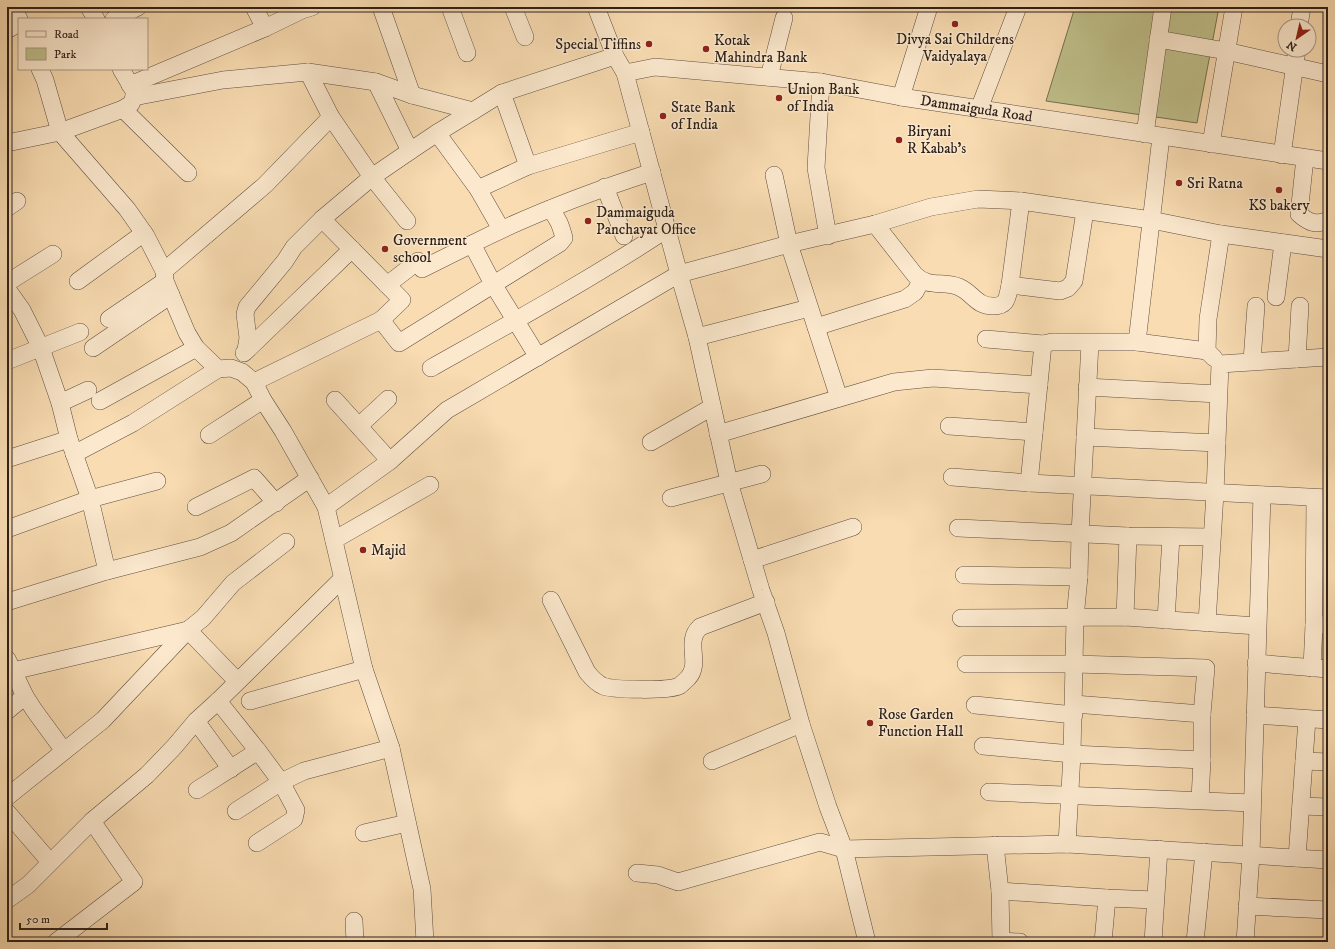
<svg xmlns="http://www.w3.org/2000/svg" width="1335" height="949" viewBox="0 0 1335 949" font-family="'IM FELL DW Pica',serif">
<rect width="100%" height="100%" fill="#f9dcb2"/>
<filter id="stains"><feTurbulence type="fractalNoise" baseFrequency=".005" numOctaves="4"/><feColorMatrix values="0 0 0 0 .2 0 0 0 0 .09 0 0 0 0 .02 0 0 0 .5 -.17"/></filter>
<radialGradient id="worn" r=".72"><stop offset=".6" stop-color="#630" stop-opacity="0"/><stop offset="1" stop-color="#630" stop-opacity=".3"/></radialGradient>
<!-- green -->
<path fill="#bfc08b" stroke="#767052" d="M 1075,7 L 1219,7 L 1197,123 L 1046,101 Z"/>
<g fill="none" stroke-linecap="round" stroke-linejoin="round">
<defs>
<g id="minor">
<path d="M 12,7 L 19,19"/>
<path d="M 89,7 L 96,19"/>
<path d="M 254,7 L 265,28"/>
<path d="M 381,7 L 412,95"/>
<path d="M 450,7 L 467,53"/>
<path d="M 513,7 L 525,37"/>
<path d="M 596,7 L 615,56 L 625,73 L 679,274 L 697,337 L 729,482 L 761,590 L 776,633 L 801,724 L 828,807 L 844,849 L 867,942"/>
<path d="M 114,19 L 138,7"/>
<path d="M 1299,26 L 1302,7"/>
<path d="M 7,30 L 19,23"/>
<path d="M 1158,39 L 1226,51 L 1328,74"/>
<path d="M 40,69 L 45,80 L 60,132 L 127,209 L 146,236 L 164,271 L 165,281 L 187,333 L 196,348 L 218,369 L 231,368 L 242,372 L 254,382 L 263,400 L 283,431 L 326,507 L 390,461 L 447,410 L 679,274 L 789,244 L 875,224 L 931,207 L 978,199 L 1021,201 L 1010,285"/>
<path d="M 121,69 L 134,91 L 134,95"/>
<path d="M 308,72 L 331,117 L 372,177 L 407,221"/>
<path id="s1" d="M 625,73 L 655,67 L 821,82 L 901,97 L 1328,161"/>
<path d="M 769,77 L 784,18"/>
<path d="M 376,82 L 410,151 L 437,133"/>
<path d="M 821,82 L 816,168 L 828,236"/>
<path d="M 130,85 L 265,28 L 302,10 L 312,7"/>
<path d="M 502,93 L 528,166"/>
<path d="M 901,97 L 929,7"/>
<path d="M 123,109 L 188,173"/>
<path d="M 979,109 L 1018,7"/>
<path d="M 473,111 L 437,133 L 478,189 L 501,229"/>
<path d="M 1145,134 L 1163,7"/>
<path d="M 7,143 L 60,132 L 123,109 L 131,104 L 134,97 L 223,80 L 308,72 L 376,82 L 412,95 L 473,111 L 502,93 L 615,56"/>
<path d="M 1211,144 L 1234,7"/>
<path d="M 1282,155 L 1297,50"/>
<path d="M 1305,158 L 1299,214 C 1308,222 1316,226 1328,220"/>
<path d="M 774,175 L 789,244 L 839,398"/>
<path d="M 605,187 L 624,236"/>
<path d="M 478,189 L 528,166 L 641,132"/>
<path d="M 1021,201 L 1151,220 L 1221,234 L 1328,249"/>
<path d="M 7,208 L 17,201"/>
<path d="M 322,219 L 402,300 L 381,320"/>
<path d="M 875,224 L 915,275 C 930,289 943,280 959,287 C 973,293 976,306 993,306 C 1008,306 1007,297 1010,285 L 1060,291 L 1068,288 L 1074,281 L 1085,211"/>
<path d="M 164,271 L 265,185 L 331,117"/>
<path d="M 78,281 L 144,233"/>
<path d="M 7,283 L 53,254"/>
<path d="M 387,285 L 418,261 L 422,269 L 472,244"/>
<path d="M 7,289 L 22,310 L 41,348 L 60,403 L 69,439 L 90,499 L 107,571"/>
<path d="M 1276,297 L 1283,243"/>
<path d="M 109,319 L 165,281"/>
<path d="M 816,327 L 905,299 L 915,292 L 921,281"/>
<path d="M 697,337 L 809,308"/>
<path d="M 986,339 L 1043,344"/>
<path d="M 1137,342 L 1161,137"/>
<path d="M 93,348 L 171,295"/>
<path d="M 246,350 L 248,338 L 245,314 L 247,307 L 285,261 L 294,247 L 322,219 L 372,177 L 410,151"/>
<path d="M 244,353 L 352,249"/>
<path d="M 538,357 L 493,284 L 472,244 C 529,215 590,192 652,172"/>
<path d="M 1214,358 L 1207,351 L 1208,319 L 1221,234"/>
<path d="M 1297,359 L 1300,306"/>
<path d="M 7,361 L 80,332"/>
<path d="M 1252,361 L 1256,306"/>
<path d="M 431,368 C 511,323 591,279 667,229"/>
<path d="M 254,382 L 381,320 L 399,343 L 560,243 L 564,238 C 561,226 558,218 550,209"/>
<path d="M 1087,387 L 1218,394"/>
<path d="M 335,400 L 390,461"/>
<path d="M 100,401 L 196,348"/>
<path d="M 60,403 L 88,390"/>
<path d="M 359,426 L 388,399"/>
<path d="M 949,426 L 1034,432"/>
<path d="M 718,434 L 894,382 L 933,378 L 1039,385"/>
<path d="M 209,435 L 263,400"/>
<path d="M 1085,437 L 1217,443"/>
<path d="M 651,442 L 712,407"/>
<path d="M 74,454 L 133,423 L 218,369"/>
<path d="M 7,459 L 69,439"/>
<path d="M 952,477 L 1029,483 L 1328,498"/>
<path d="M 1029,483 L 1043,344 L 1052,342 L 1137,342 L 1207,351"/>
<path d="M 671,498 L 762,474"/>
<path d="M 1315,498 L 1314,625 L 1328,625"/>
<path d="M 196,507 L 254,478 L 276,503"/>
<path d="M 326,507 L 364,669 L 391,748 L 422,889 L 425,942"/>
<path d="M 958,528 L 1128,536 L 1212,537"/>
<path d="M 7,529 L 90,499 L 157,481"/>
<path d="M 334,540 L 430,485"/>
<path d="M 752,560 L 853,527"/>
<path d="M 964,575 L 1079,577"/>
<path d="M 551,600 L 587,672 C 591,677 596,683 603,686 C 613,690 669,691 679,686 C 682,684 686,680 688,678 C 702,663 684,642 700,627 L 766,602"/>
<path d="M 7,602 L 107,571 L 200,547 L 231,533 L 310,478"/>
<path d="M 1125,617 L 1128,536"/>
<path d="M 961,618 L 1125,617 L 1257,626"/>
<path d="M 1166,620 L 1171,537"/>
<path d="M 1207,623 L 1215,493 L 1220,364 L 1328,357"/>
<path d="M 7,659 L 13,671 L 188,630 L 237,681"/>
<path d="M 1256,663 L 1328,669"/>
<path d="M 966,664 L 1075,664 L 1206,668 L 1202,714 L 1202,760 L 1200,800"/>
<path d="M 1312,668 L 1314,625"/>
<path d="M 13,671 L 25,696 L 34,710 L 64,751"/>
<path d="M 218,701 L 258,751 L 281,782 L 296,810 L 294,819 L 257,843"/>
<path d="M 250,701 L 364,669"/>
<path d="M 1074,704 L 1202,714"/>
<path d="M 975,705 L 1074,715"/>
<path d="M 7,711 L 25,696"/>
<path d="M 1255,715 L 1328,720"/>
<path d="M 196,721 L 231,769"/>
<path d="M 983,746 L 1072,754 L 1202,760"/>
<path d="M 712,761 L 801,724"/>
<path d="M 1304,761 L 1328,762"/>
<path d="M 197,790 L 258,751"/>
<path d="M 989,792 L 1252,803"/>
<path d="M 7,797 L 103,720 L 188,630 L 203,618 L 233,583 L 286,542"/>
<path d="M 1301,806 L 1328,807"/>
<path d="M 236,811 L 281,782 L 304,771 L 391,748"/>
<path d="M 7,812 L 50,862"/>
<path d="M 364,833 L 407,823"/>
<path d="M 1067,844 L 1072,754 L 1075,618 L 1079,577 L 1080,534 L 1090,343"/>
<path d="M 995,845 L 1000,891 L 1001,942"/>
<path d="M 1297,858 L 1307,719"/>
<path d="M 637,873 L 658,875 L 678,882 L 820,842 L 844,849 L 1067,844 L 1328,860"/>
<path d="M 1000,891 L 1107,898 L 1155,900"/>
<path d="M 7,900 L 28,885 L 92,821 L 147,775 L 174,747 L 196,721 L 218,701 L 342,579"/>
<path d="M 1247,906 L 1328,910"/>
<path d="M 354,921 L 355,942"/>
<path d="M 1001,941 L 1020,942"/>
<path d="M 56,942 L 134,882 L 92,821"/>
<path d="M 1103,942 L 1107,898"/>
<path d="M 1153,942 L 1159,849"/>
<path d="M 1195,942 L 1204,852"/>
<path d="M 1245,942 L 1251,855 L 1262,495"/>
</g>
</defs>
<!-- minor casing -->
<use href="#minor" stroke="#604f40" stroke-width="18"/>
<!-- minor -->
<use href="#minor" stroke="#fbe8cd" stroke-width="17"/>
</g>
<!-- markers -->
<g fill="#8f2418" stroke="#fbe8cd" stroke-width="1.5">
<circle cx="955" cy="24" r="4"/>
<circle cx="649" cy="44" r="4"/>
<circle cx="706" cy="49" r="4"/>
<circle cx="779" cy="98" r="4"/>
<circle cx="663" cy="116" r="4"/>
<circle cx="899" cy="140" r="4"/>
<circle cx="1179" cy="183" r="4"/>
<circle cx="1279" cy="190" r="4"/>
<circle cx="588" cy="221" r="4"/>
<circle cx="385" cy="249" r="4"/>
<circle cx="363" cy="550" r="4"/>
<circle cx="870" cy="723" r="4"/>
</g>
<g text-anchor="middle" dominant-baseline="central" stroke-width="3" stroke-linejoin="round" paint-order="stroke">
<!-- poi labels -->
<g font-size="15" fill="#2d201a" stroke="#fbe8cd" text-anchor="start">
<text x="955" y="39" text-anchor="middle">Divya Sai Childrens<tspan x="955" dy="17">Vaidyalaya</tspan></text>
<text x="714" y="40">Kotak<tspan x="714" dy="17">Mahindra Bank</tspan></text>
<text x="641" y="44" text-anchor="end">Special Tiffins</text>
<text x="787" y="89">Union Bank<tspan x="787" dy="17">of India</tspan></text>
<text x="671" y="107">State Bank<tspan x="671" dy="17">of India</tspan></text>
<text x="907" y="131">Biryani<tspan x="907" dy="17">R Kabab's</tspan></text>
<text x="1187" y="183">Sri Ratna</text>
<text x="1279" y="205" text-anchor="middle">KS bakery</text>
<text x="596" y="212">Dammaiguda<tspan x="596" dy="17">Panchayat Office</tspan></text>
<text x="393" y="240">Government<tspan x="393" dy="17">school</tspan></text>
<text x="371" y="550">Majid</text>
<text x="878" y="714">Rose Garden<tspan x="878" dy="17">Function Hall</tspan></text>
</g>
<!-- street labels -->
<g font-size="15" fill="#2d201a" stroke="#fbe8cd">
<text stroke="none"><textPath href="#s1" startOffset="355">Dammaiguda Road</textPath></text>
</g>
</g>
<!-- margin -->
<rect width="1335" height="949" fill="none" stroke="#f9dcb2" stroke-width="24"/>
<rect x="8" y="8" width="1319" height="933" fill="none" stroke="#2d201a" stroke-width="2"/>
<rect x="12" y="12" width="1311" height="925" fill="none" stroke="#2d201a"/>
<!-- legend -->
<rect x="18" y="18" width="130" height="52" fill="#fbe8cd" stroke="#a99885"/>
<rect x="26" y="31" width="20" height="6" fill="#fbe8cd" stroke="#a99885"/>
<text x="54" y="38" font-size="12" fill="#2d201a">Road</text>
<rect x="26" y="48" width="20" height="12" fill="#bfc08b" stroke="#a99885"/>
<text x="54" y="58" font-size="12" fill="#2d201a">Park</text>
<!-- north arrow -->
<g transform="translate(1297 38) rotate(214)"><circle r="19" fill="#fbe8cd" stroke="#a99885"/>
<path d="M0-3L7 15L0 10L-7 15Z" fill="#8f2418"/>
<text y="-6" font-size="11" font-weight="bold" text-anchor="middle" fill="#2d201a">N</text>
</g>
<!-- scale -->
<path d="M20 923v6h87v-6" fill="none" stroke="#2d201a" stroke-width="2"/>
<text x="26" y="923" font-size="12" fill="#2d201a" stroke="#fbe8cd" stroke-width="3" paint-order="stroke">50 m</text>
<rect width="100%" height="100%" filter="url(#stains)"/>
<rect width="100%" height="100%" fill="url(#worn)"/>
</svg>
